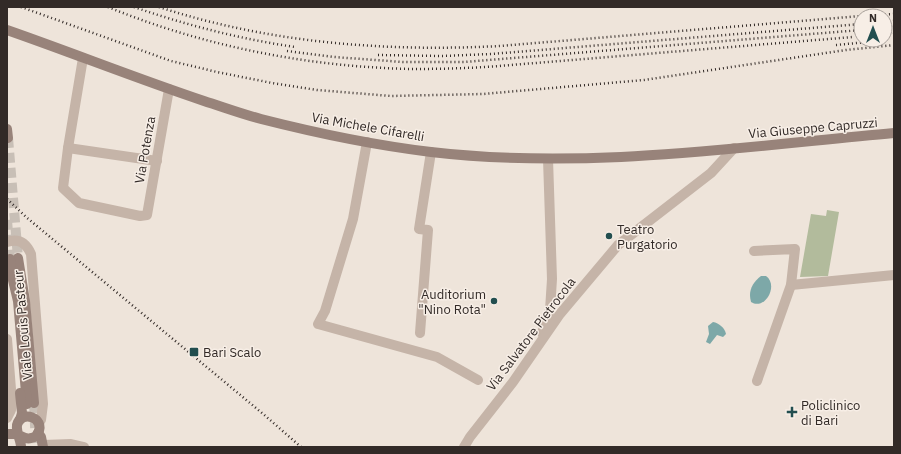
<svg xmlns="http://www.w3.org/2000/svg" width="901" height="454" viewBox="0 0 901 454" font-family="'IBM Plex Sans',sans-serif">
<rect width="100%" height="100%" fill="#eee4da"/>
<!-- green -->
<path fill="#b2bb9c" d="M 827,210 L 839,212 L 828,276 L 800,277 L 811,214 L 826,216 Z"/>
<!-- water -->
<g fill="#7da8a8">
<path d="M 761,276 L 766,276 C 779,285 765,311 751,302 C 748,291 752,283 761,276 Z"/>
<path d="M 713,322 C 719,323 725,328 726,334 L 723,337 L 717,335 L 710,344 L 706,342 L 709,334 L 708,326 Z"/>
</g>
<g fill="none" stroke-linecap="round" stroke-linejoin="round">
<!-- secondary-tunnel -->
<g stroke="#c8bfb6" stroke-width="10" stroke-dasharray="10 5" stroke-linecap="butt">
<path d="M 8,138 L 18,258"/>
<path d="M 7,220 L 10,259"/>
<path d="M 34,403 L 36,447"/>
</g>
<!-- street -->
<g stroke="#c5b4a8" stroke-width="10">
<path d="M 83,58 L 68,148 L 63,188 L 79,203 L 140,216 L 147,215 L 169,89"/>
<path d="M 367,142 L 353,219 L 325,311 L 318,324 L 437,357 L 478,380"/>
<path d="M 68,148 L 157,161"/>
<path d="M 7,242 C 19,238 26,243 31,254 L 43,404 L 41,420 L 38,423"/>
<path d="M 754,251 L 795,249 L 791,285 L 757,381"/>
<path d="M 791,285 L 894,275"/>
<path d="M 420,333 L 428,230 L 419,229 L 431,152"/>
<path d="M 542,333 L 550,310 L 552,279 L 548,159"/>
<path d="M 7,339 L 12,402 L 11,410 L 7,418"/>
<path d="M 43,445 L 71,444 L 84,447"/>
<path d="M 464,447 L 470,437 L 513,382 L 560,314 L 618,245 L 711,173 L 734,148"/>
</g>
<!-- secondary -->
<g stroke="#98837a" stroke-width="10">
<path d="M 7,30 C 73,53 138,79 204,101 C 223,107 242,114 261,119 C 316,133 373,145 431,152 C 585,170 740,147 894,133"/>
<path d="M 7,129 L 8,138"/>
<path d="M 18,258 L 25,301 L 34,403"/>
<path d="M 10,259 L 12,276 L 18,301 L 27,404"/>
<path d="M 20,420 L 22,413 L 20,393"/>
<path d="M 38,433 L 41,437 L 43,447"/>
<path d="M 7,434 C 10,434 13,434 16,434 C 22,436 25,440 31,438 C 34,438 37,435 38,433 C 46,418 21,409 17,425 C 16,433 21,440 21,447"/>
</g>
<!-- rail -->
<g stroke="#322a27" stroke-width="2.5" stroke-dasharray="1 3" stroke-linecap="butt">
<path d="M 21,7 L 171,61 L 217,72 L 272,83 L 317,90 L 391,96 L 483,94 L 644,80 L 846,50 L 894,45"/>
<path d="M 108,7 C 203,46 308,67 412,69 C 445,69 478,68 511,65 L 853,37"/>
<path d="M 134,7 C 186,25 240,39 295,47"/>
<path d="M 159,7 C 269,43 385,52 500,46 L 861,16"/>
<path d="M 865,16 L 894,14"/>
<path d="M 885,22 L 894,21"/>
<path d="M 885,28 L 894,27"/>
<path d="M 885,35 L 894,34"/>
<path d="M 836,45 L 878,41"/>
<path d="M 287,51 L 334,57 L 403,62 L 464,62 L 861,30"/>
<path d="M 378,55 L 442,56 L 491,54 L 861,24"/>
<path d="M 7,199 L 26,217 L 262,413 L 301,447"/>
</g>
</g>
<!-- markers -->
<g fill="#224e4f" stroke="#f7eee6" stroke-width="1.5">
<circle cx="609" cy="236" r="4"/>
<circle cx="494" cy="301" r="4"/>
<rect x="189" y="347" width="10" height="10" rx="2"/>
<path d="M790 406h4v4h4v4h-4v4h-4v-4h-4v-4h4z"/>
</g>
<g text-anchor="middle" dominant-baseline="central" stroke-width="3" stroke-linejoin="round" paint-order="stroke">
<!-- street labels -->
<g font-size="13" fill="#322a27" stroke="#f7eee6">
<text transform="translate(368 127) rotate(10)">Via Michele Cifarelli</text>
<text transform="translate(813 128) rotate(-5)">Via Giuseppe Capruzzi</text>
<text transform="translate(145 150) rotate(-80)">Via Potenza</text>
<text transform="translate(23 325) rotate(-95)">Viale Louis Pasteur</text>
<text transform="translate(531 334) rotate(-53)">Via Salvatore Pietrocola</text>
</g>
<!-- poi labels -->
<g font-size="13" fill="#322a27" stroke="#f7eee6" text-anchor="start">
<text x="617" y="229">Teatro<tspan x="617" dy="15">Purgatorio</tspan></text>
<text x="486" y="294" text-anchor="end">Auditorium<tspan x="486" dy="15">"Nino Rota"</tspan></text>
<text x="203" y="352">Bari Scalo</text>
<text x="801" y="405">Policlinico<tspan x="801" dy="15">di Bari</tspan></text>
</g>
</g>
<!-- border -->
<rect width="901" height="454" fill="none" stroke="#322a27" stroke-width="16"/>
<!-- north arrow -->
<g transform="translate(873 28)"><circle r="19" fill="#f7eee6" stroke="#a8a09a"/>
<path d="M0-3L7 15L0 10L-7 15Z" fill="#224e4f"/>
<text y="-6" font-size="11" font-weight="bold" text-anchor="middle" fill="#322a27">N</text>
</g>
</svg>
